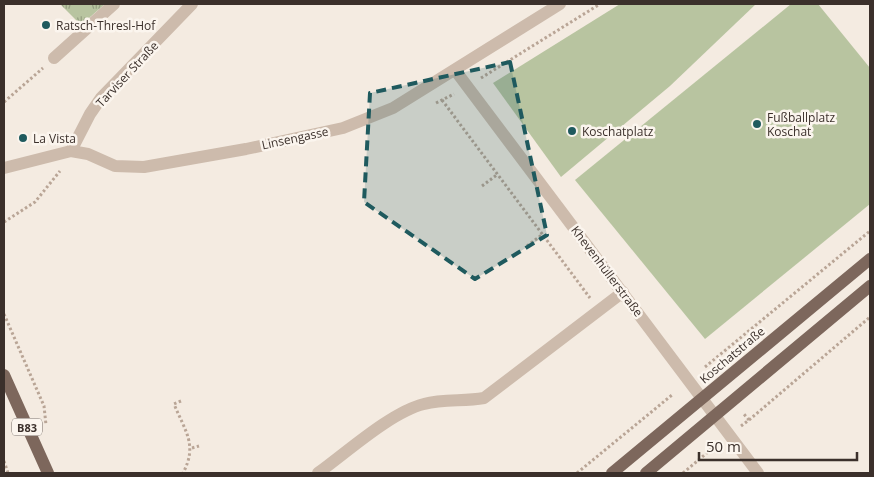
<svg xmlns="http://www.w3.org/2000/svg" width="874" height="477" viewBox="0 0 874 477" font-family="'Open Sans',sans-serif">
<defs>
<pattern id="grass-tufts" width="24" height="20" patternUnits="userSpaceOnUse" patternTransform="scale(1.25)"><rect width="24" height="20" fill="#b8c4a0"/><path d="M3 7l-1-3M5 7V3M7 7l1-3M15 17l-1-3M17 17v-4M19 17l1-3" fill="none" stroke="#97a083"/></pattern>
</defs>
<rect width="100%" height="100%" fill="#f4ebe1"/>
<!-- grass -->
<path fill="url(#grass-tufts)" d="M 60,4 L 105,4 L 81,25 Z"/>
<!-- garden -->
<g fill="#b8c4a0">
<path d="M 620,4 L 756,4 L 670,86 L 561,177 L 493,83 Z"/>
<path d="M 791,4 L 818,4 L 870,68 L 870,204 L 705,339 L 575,180 Z"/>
</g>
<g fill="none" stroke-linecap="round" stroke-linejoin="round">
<!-- path -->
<g stroke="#b9a596" stroke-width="3" stroke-dasharray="2.5 2.5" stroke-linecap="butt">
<path d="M 481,78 L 600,4"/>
<path d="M 442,100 L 590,298"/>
<path d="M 4,102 L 43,68"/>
<path d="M 436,103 L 454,94"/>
<path d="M 482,186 L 498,174"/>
<path d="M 4,222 L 35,202 L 60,171"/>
<path d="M 527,246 L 543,234"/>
<path d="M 4,314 L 44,406 L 46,425"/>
<path d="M 705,367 L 870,231"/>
<path d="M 181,401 L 174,404 C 185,431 198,445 183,473"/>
<path d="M 749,420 L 870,317"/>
<path d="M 741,426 L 749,420 L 743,413"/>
<path d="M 192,448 L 199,446"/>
<path d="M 4,461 L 8,473"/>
<path d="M 577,473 L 672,395"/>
<path d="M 683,473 L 714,447"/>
</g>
<!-- minor -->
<g stroke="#cdbbac" stroke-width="12">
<path d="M 54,58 L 114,4"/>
<path d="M 455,70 L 758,473"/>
<path d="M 71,151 L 90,114 L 101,98 L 192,4"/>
<path d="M 4,168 L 71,151 L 88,154 L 115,166 L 144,167 L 246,149 L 343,128 L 393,108 L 560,4"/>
<path d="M 318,473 C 346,453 391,412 424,404 C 444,398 464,402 484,398 L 623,292"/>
</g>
<!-- major -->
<g stroke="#7d675c" stroke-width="12">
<path d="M 4,375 L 48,473"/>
<path d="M 612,473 L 870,259"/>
<path d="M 646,473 L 870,286"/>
</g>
</g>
<!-- marked area -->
<path fill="#1f5a5e" fill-opacity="0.2" stroke="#1f5a5e" stroke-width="4" stroke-dasharray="10 6" stroke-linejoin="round" d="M 510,62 L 547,235 L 475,279 L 364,202 L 370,93 Z"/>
<!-- markers -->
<g fill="#1f5a5e" stroke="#fbf5ee" stroke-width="2">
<circle cx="46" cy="25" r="5"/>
<circle cx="757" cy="124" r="5"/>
<circle cx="572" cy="131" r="5"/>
<circle cx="23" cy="138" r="5"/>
</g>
<g text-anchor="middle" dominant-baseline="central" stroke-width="5" stroke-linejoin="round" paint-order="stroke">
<!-- shield labels -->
<rect fill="#fbf5ee" stroke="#756b66" stroke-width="1" x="12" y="418.5" width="30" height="17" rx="4"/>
<g font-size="11" font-weight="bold" fill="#3b302b">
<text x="27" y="427">B83</text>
</g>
<!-- poi labels -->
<g font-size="12" fill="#3b302b" stroke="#fbf5ee" text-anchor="start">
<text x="56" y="25">Ratsch-Thresl-Hof</text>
<text x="767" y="117">Fußballplatz<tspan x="767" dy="14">Koschat</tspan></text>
<text x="582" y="131">Koschatplatz</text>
<text x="33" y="138">La Vista</text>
</g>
<!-- street labels -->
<g font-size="12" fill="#3b302b" stroke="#fbf5ee">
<text transform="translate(127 74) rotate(-47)">Tarviser Straße</text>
<text transform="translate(295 138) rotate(-12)">Linsengasse</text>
<text transform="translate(607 271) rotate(53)">Khevenhüllerstraße</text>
<text transform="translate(732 355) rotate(-40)">Koschatstraße</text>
</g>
</g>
<!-- border -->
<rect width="874" height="477" fill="none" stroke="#3b302b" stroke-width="10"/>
<!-- scale -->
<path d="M699 452v8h158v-8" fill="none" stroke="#3b302b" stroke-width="2.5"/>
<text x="706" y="452" font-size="15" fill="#3b302b" stroke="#fbf5ee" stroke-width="4" paint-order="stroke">50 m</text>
</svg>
